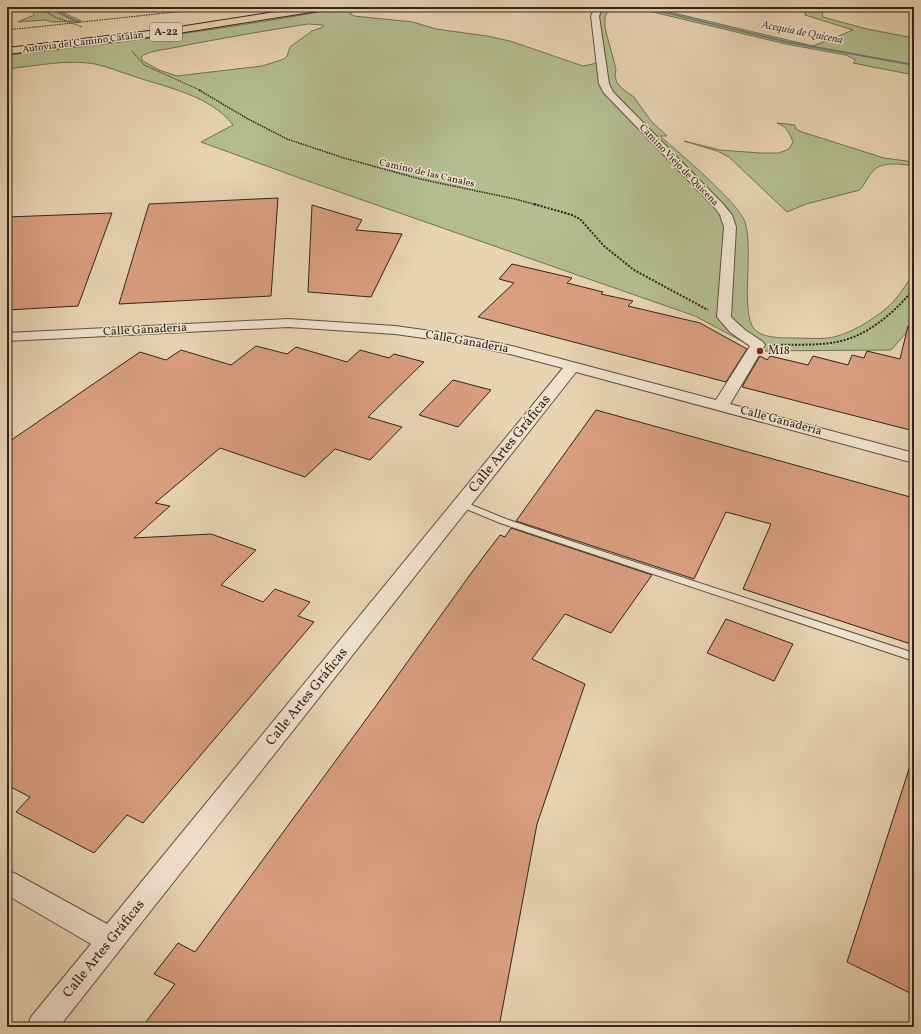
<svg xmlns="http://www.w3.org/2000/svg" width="921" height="1034" viewBox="0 0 921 1034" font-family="Vollkorn,serif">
<rect width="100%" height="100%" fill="#e8d3b3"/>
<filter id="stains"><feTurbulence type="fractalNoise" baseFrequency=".005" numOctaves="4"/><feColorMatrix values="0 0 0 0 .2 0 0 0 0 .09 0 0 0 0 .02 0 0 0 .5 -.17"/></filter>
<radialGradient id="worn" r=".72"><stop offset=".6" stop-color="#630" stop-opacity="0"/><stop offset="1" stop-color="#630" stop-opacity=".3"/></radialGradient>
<!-- green -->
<g fill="#b3bd8f" stroke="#727156" fill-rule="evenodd">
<path d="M 32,7 L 62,7 L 56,9 L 81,21 L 52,22 L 45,20 L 18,22 L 34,15 Z"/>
<path d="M 346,7 L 380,7 L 355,10 L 350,14 L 354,16 L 413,22 L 436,29 L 487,36 L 510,41 L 583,66 L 593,64 L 597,62 L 592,18 L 595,7 L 610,7 L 605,17 L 605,28 L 616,69 L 615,76 L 617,83 L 624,90 L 634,97 L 651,121 L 667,136 L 660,136 C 678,152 739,203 745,222 C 754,250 740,311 754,329 C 762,338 781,338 792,338 C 804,338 816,339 828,338 C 848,336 880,316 893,302 C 901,293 908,282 914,272 L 914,324 L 891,350 L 760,351 L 695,316 L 305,180 L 201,142 L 233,125 C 211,96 169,88 136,77 C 123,73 109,67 95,64 C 69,59 34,66 7,69 L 7,55 C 121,43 233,28 346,7 ZM 308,24 L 323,25 L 323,27 L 312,31 L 290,47 L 287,56 L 284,59 L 262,66 L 177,76 L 159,70 L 143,61 L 141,57 C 147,51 163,50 172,48 C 217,39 263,31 308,24 Z"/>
<path d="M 632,7 L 648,7 L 813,46 L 846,33 L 853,30 L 805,15 L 805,13 L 814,7 L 831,7 L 822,14 L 823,17 L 867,29 L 914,38 L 914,75 L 853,63 L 856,60 L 846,55 L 786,44 Z"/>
<path d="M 777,123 L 795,125 L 796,129 L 802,132 L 884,158 L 914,162 L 914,166 C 903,164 881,161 873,171 C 868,176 865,184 860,190 L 806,204 L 787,212 L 729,157 L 717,151 L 684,141 L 720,150 L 760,153 L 779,153 L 789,149 L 793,142 C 789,132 787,127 777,123 Z"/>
</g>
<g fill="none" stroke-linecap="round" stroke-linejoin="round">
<!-- stream -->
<g fill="#6e7d72" fill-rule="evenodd">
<path d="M 46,7 L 49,7 L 80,22 L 77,23 Z"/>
<path d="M 639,7 L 644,7 L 787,41 L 914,64 L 914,66 L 787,43 Z"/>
</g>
</g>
<!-- building -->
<g fill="#d99e80" stroke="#31251c">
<path d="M 278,198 L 271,296 L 119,304 L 149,204 Z"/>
<path d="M 312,205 L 362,220 L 356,230 L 402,234 L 371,297 L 308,292 Z"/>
<path d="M 112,213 L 78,306 L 7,310 L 7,217 Z"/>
<path d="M 512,264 L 572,278 L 567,283 L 603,292 L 601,294 L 633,301 L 628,306 L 700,323 L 747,349 L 726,382 L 478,317 L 514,283 L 499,279 Z"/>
<path d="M 908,326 L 914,327 L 914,431 L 742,387 L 760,356 L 767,360 L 770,356 L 808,365 L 813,356 L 848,365 L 852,355 L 864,358 L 867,351 L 900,359 Z"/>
<path d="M 256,346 L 287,354 L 296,347 L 347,362 L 360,350 L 389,358 L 394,354 L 424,362 L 368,417 L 402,427 L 370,460 L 335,449 L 305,477 L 220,448 L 155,503 L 170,506 L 134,538 L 211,534 L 256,550 L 221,585 L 263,602 L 275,589 L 310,602 L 298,616 L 314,622 L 143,823 L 127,815 L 94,853 L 16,812 L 30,797 L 7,785 L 7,443 L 140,352 L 166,360 L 181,350 L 231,365 Z"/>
<path d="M 453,380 L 491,390 L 458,427 L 419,415 Z"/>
<path d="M 596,410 L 914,498 L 914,645 L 743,589 L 771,524 L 726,512 L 694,579 L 516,521 Z"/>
<path d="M 511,528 L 652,575 L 611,633 L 565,614 L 532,659 L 585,684 L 537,824 L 499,1027 L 142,1027 L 175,984 L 154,974 L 178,943 L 195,952 L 373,710 L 472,572 L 500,535 L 505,537 Z"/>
<path d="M 726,619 L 793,644 L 774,681 L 707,653 Z"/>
<path d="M 910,766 L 914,767 L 914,995 L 847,962 Z"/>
</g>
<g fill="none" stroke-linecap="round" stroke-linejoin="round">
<defs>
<path id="lane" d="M 462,501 L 506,519 L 577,543 L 914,653 L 914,661 L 500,523 L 459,506 L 458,504 L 459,502 Z"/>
<path id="street" d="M 595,7 L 603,7 L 599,16 L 609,84 L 613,92 L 723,204 L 732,215 L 736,227 L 731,317 L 745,330 L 763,342 L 765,345 L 730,404 L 914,453 L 914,463 L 576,372 L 59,1027 L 27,1027 L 31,1017 L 91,944 L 7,895 L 7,870 L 16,874 L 107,924 L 563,368 L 510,354 L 453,342 L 395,334 L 288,327 L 7,341 L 7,333 L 288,319 L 395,326 L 453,334 L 512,346 L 716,400 L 750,346 L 730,332 L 717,317 L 724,227 L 720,215 L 715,208 L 604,93 L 599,84 L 591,16 Z"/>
<path id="highway" d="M 308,7 L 329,7 L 324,10 L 166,35 L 7,54 L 7,48 L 166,29 Z"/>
</defs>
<!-- lane casing -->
<use href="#lane" stroke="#5f5042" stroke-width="2"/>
<!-- street casing -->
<use href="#street" stroke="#5f5042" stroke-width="2"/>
<!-- highway casing -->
<use href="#highway" stroke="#31251c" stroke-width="2"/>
<!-- path-far2 -->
<g stroke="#31251c" stroke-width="1" stroke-dasharray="1.5 1" stroke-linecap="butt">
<path d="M 37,7 L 55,17 L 82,27"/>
<path d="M 7,30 L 222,7"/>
<path d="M 132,51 L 144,65 L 202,91"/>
</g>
<!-- path-far1 -->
<path stroke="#31251c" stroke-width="1.5" stroke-dasharray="1.5 1" stroke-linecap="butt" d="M 199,90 L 248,119 L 287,139 L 344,158 L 420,179 L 515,199 L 537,205"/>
<!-- path -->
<g stroke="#31251c" stroke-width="2" stroke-dasharray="2 1.5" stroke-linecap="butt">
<path d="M 534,204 L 572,215 L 580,219 L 604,246 L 634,270 L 708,310"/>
<path d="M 774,345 C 795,344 816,346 836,342 C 866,337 896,312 914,288"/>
</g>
<!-- lane -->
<use href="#lane" fill="#f0e2ce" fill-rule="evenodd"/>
<!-- street -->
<use href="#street" fill="#f0e2ce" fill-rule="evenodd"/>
<!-- highway -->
<use href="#highway" fill="#e8d3b3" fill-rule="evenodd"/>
</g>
<!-- markers -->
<circle fill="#8f2418" stroke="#f0e2ce" stroke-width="1.5" cx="760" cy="351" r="4"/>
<g text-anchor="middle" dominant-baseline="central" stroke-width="3" stroke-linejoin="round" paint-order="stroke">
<!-- far-street labels -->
<g font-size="10" fill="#31251c" stroke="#f0e2ce">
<text transform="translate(83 42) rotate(-7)">Autovía del Camino Catalán</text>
<text transform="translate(679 165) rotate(46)">Camino Viejo de Quicena</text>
<text transform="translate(427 173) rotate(13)">Camino de las Canales</text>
</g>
<!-- shield labels -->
<rect fill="#f0e2ce" stroke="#6a5e51" stroke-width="1" x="150" y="23" width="32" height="18" rx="3"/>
<g font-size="11" font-weight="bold" fill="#31251c">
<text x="166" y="32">A-22</text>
</g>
<!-- far-water labels -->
<g font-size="11" font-style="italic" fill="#4a4a40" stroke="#f0e2ce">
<text transform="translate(802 33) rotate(11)">Acequia de Quicena</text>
</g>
<!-- street labels -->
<g font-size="12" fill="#31251c" stroke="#f0e2ce">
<text transform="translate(145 330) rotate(-3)">Calle Ganadería</text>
<text transform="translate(467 342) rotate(10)">Calle Ganadería</text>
<text transform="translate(781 421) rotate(15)">Calle Ganadería</text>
</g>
<!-- poi labels -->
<g font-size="12" fill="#31251c" stroke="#f0e2ce" text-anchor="start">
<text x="768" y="351">M18</text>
</g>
<!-- near-street labels -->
<g font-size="14" fill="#31251c" stroke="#f0e2ce">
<text transform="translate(510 444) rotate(-51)">Calle Artes Gráficas</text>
<text transform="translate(307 697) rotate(-51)">Calle Artes Gráficas</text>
<text transform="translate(104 949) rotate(-51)">Calle Artes Gráficas</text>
</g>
</g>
<!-- margin -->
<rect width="921" height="1034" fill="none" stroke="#e8d3b3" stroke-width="24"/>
<rect x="8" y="8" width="905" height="1018" fill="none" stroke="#31251c" stroke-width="2"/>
<rect x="12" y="12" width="897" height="1010" fill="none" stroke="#31251c"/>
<rect width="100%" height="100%" filter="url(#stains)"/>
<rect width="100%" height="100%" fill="url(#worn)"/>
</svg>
